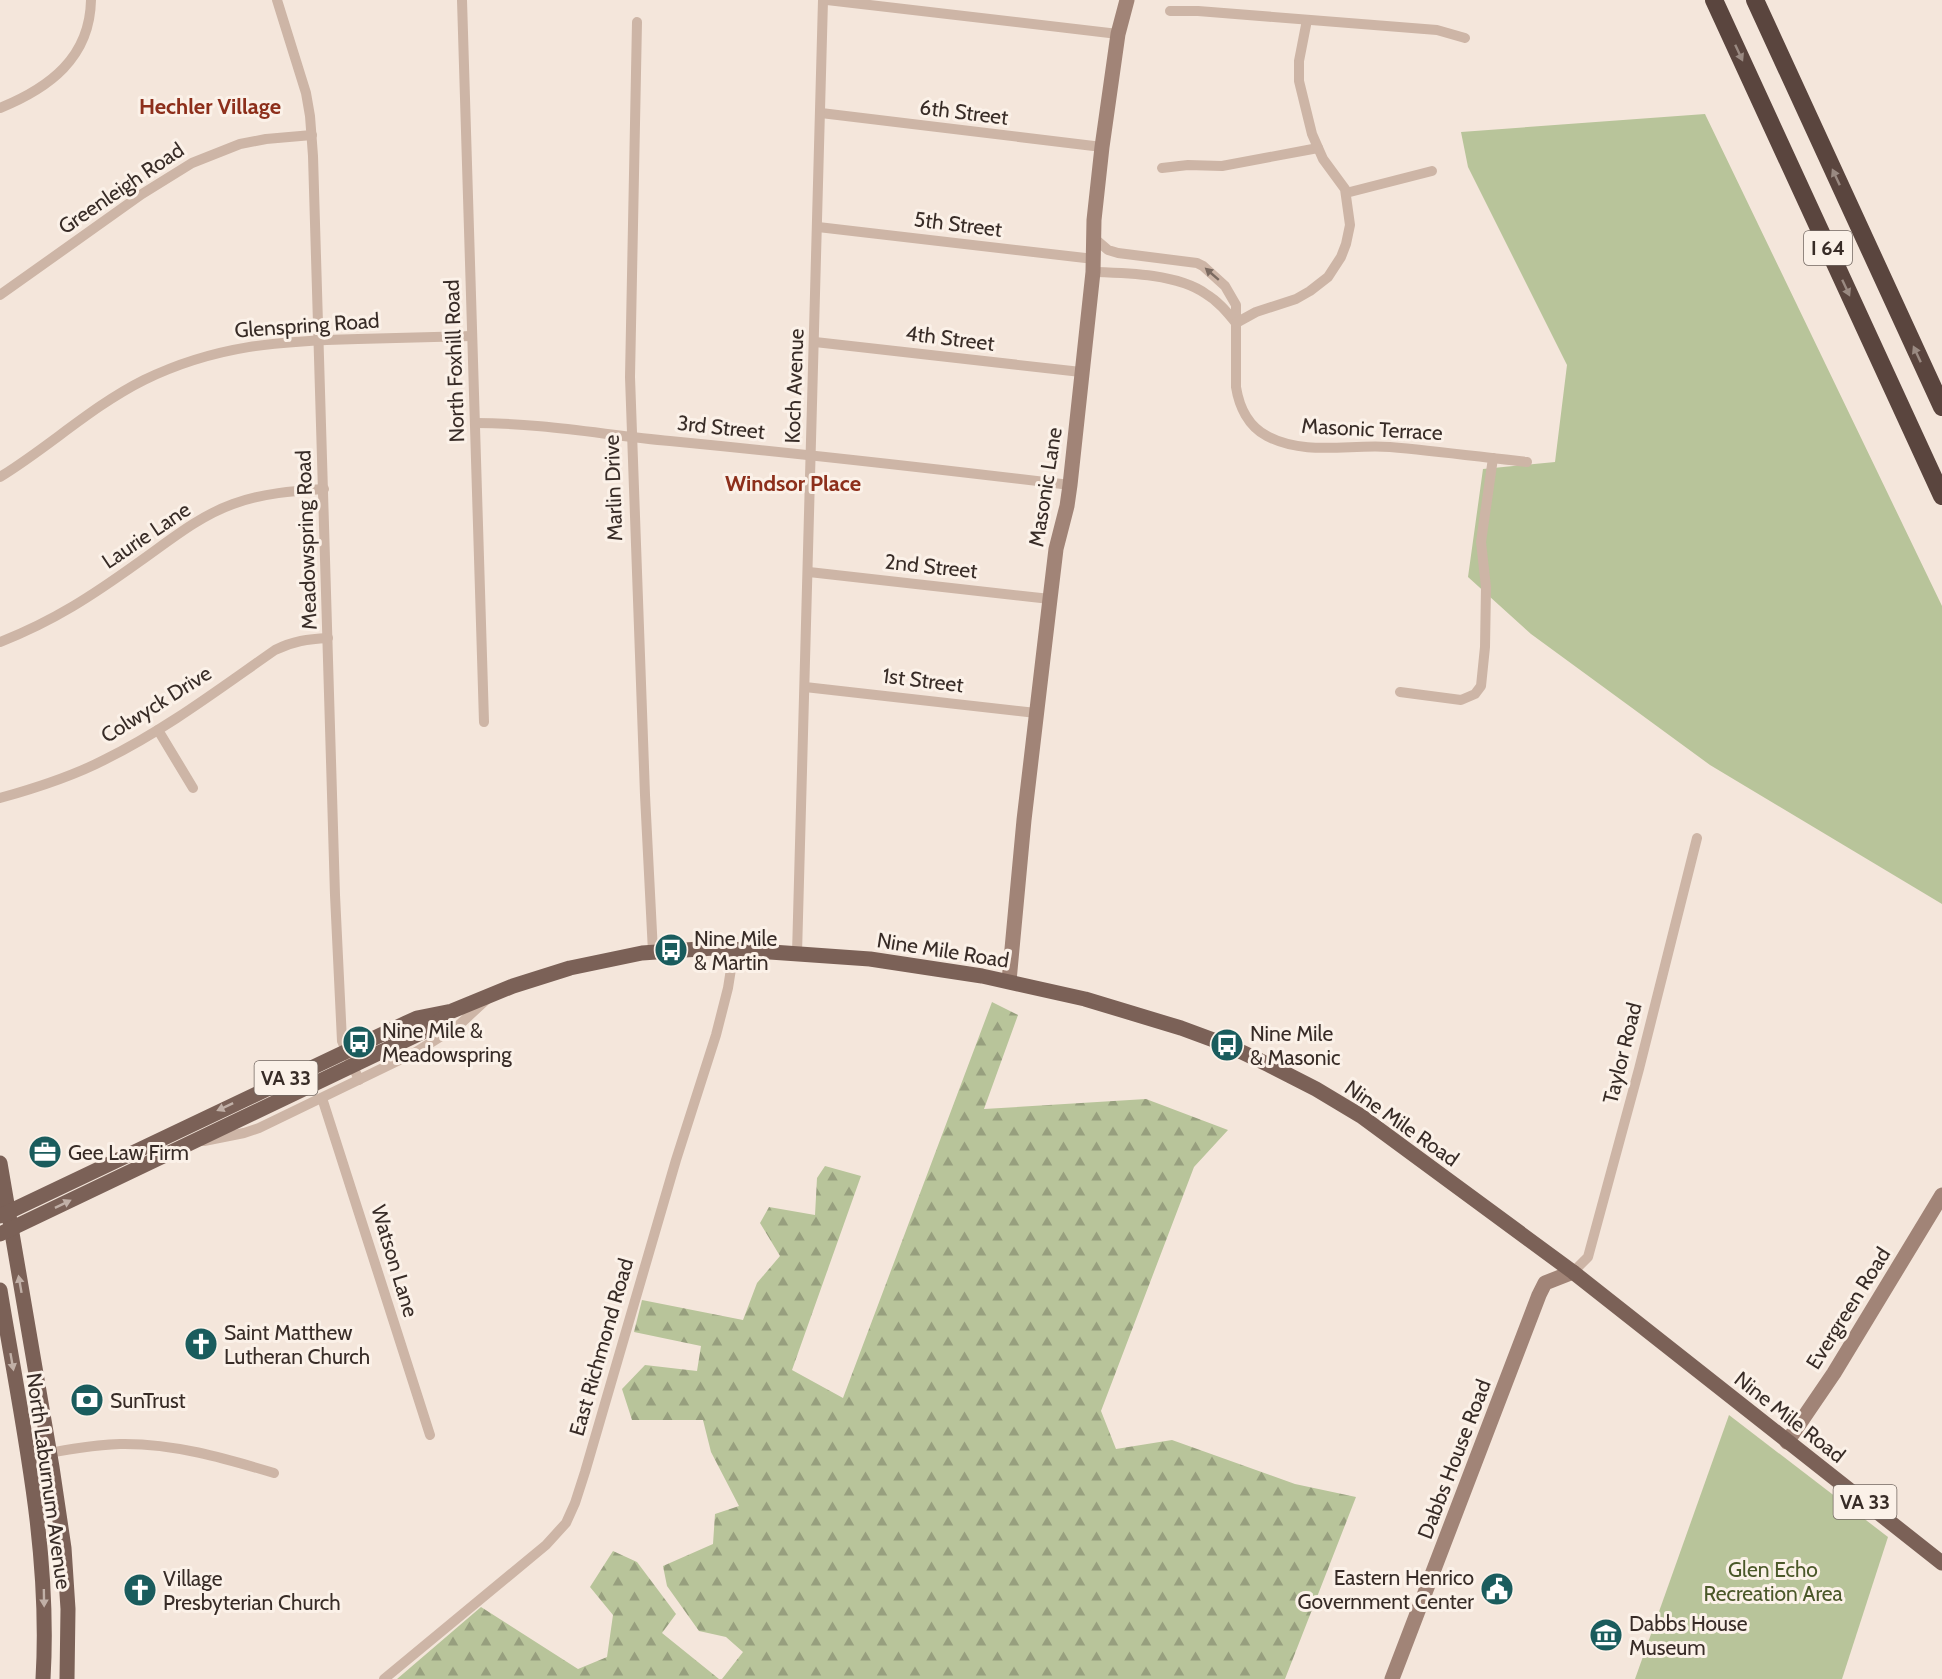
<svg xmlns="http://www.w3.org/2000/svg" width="1942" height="1679" viewBox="0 0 1942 1679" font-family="Cabin,sans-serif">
<defs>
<pattern id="forest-firs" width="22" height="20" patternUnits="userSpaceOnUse" patternTransform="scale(1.5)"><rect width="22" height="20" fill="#b8c49a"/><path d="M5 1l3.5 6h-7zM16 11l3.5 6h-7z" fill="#979f7e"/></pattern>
</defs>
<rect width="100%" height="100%" fill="#f4e6db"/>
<!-- green -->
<g fill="#b8c49a">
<path d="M 1705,114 L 1942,606 L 1942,904 L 1710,765 L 1531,634 L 1468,577 L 1483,469 L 1555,462 L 1567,365 L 1468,167 L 1461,132 Z"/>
<path d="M 1729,1415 L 1888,1537 L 1842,1679 L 1635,1679 Z"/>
</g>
<!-- forest -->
<g fill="url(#forest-firs)">
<path d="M 992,1002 L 1018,1015 L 984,1109 L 1146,1099 L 1228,1130 L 1194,1167 L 1101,1411 L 1116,1449 L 1172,1440 L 1295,1484 L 1356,1497 L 1285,1679 L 722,1679 L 743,1652 L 726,1637 L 699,1631 L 667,1586 L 663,1566 L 713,1544 L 715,1514 L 739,1506 L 711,1452 L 703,1420 L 632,1420 L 622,1389 L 645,1365 L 697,1371 L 701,1346 L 634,1332 L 642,1300 L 743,1320 L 757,1283 L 780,1256 L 760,1223 L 769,1207 L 815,1215 L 817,1178 L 825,1166 L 861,1176 L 792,1370 L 843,1398 Z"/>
<path d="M 613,1551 L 637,1562 L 676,1614 L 662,1633 L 719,1679 L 397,1679 L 481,1607 L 578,1669 L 607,1657 L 613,1615 L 590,1587 Z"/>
</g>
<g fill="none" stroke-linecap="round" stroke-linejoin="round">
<!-- street -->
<g stroke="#cdb5a6" stroke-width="10">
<path d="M 277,0 L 306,93 L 310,116 L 313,156 L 335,895 L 342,1041 L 359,1080"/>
<path d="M 462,0 L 484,722"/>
<path d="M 827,0 L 1118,34"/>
<path d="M 1170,11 L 1198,11 L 1437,30 L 1465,38"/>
<path d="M 637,22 L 630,377 L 645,795 L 653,952"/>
<path d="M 0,108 C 49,88 90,58 91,0"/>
<path d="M 821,113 L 1102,147"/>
<path d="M 1162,168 L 1188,165 L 1222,166 L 1318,148"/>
<path d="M 1346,193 L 1432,171"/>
<path d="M 818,227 L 1094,259"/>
<path d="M 1094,238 L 1108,250 L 1118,253 L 1197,263 L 1203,266 L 1225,286 L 1236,305 L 1236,387 C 1239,406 1248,426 1267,436 C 1305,456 1349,444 1390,447 C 1436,451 1481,457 1527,462"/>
<path d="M 1093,272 C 1128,273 1178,274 1206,294 C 1218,301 1227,312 1236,323"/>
<path d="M 0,295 L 142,194 L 192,163 L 240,144 L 266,139 L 312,135"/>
<path d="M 1236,323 L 1256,312 L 1296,299 L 1310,291 L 1328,277 L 1341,257 L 1346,244 L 1350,225 L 1345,189 L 1323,159 L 1312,134 L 1299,81 L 1299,61 L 1307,20"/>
<path d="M 815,342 L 1081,372"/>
<path d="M 475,423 C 541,423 605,435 670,441 C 804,454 937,469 1070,485"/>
<path d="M 0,477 C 49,447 92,406 144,380 C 216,345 279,341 358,339 C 396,338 434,337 472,336"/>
<path d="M 809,572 L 1050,599"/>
<path d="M 0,642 C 54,621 93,595 139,562 C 169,541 199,516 233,504 C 263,493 293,491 324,489"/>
<path d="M 805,687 L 1036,713"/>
<path d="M 1400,692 L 1461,700 L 1475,694 L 1481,686 L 1485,647 L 1486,587 L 1481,542 L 1493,458"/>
<path d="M 158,730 L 193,788"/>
<path d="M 0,798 C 36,788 71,777 104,760 C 165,730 219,689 275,650 C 293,641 308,639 328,638"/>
<path d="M 797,954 L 823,0"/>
<path d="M 322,1098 L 430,1435"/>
<path d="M 204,1141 L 244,1133 L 259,1128 L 416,1052 L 459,1025 L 487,999"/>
<path d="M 1573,1272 L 1588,1257 L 1639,1069 L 1697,838"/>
<path d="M 28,1457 C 58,1451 89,1445 120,1444 C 173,1443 224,1458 274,1473"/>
<path d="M 384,1679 L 546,1545 L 566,1523 L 575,1503 L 585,1472 L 676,1160 L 716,1035 L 728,988 L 734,950"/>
</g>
<!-- secondary -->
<g stroke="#a18477" stroke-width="15">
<path d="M 1009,981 L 1024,820 L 1050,599 L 1056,549 L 1067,506 L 1070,485 L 1093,272 L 1094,220 L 1102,147 L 1118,34 L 1127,0"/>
<path d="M 1787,1442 L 1834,1373 L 1942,1195"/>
<path d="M 1392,1679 L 1539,1295 L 1545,1283 L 1573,1272"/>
</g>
<!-- primary -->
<g stroke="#7b6157" stroke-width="15">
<path d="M 0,1163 L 52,1467 L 64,1548 L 68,1609 L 67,1679"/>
<path d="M 0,1216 L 406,1023 L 417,1018 L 452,1011 L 513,986 L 570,968 L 642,953 L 714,948 L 870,959 L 982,976 L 1085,999 L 1181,1028 L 1227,1045 L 1269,1065 L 1316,1089 L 1361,1116 L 1573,1272 L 1942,1563"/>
<path d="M 0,1234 L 429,1029 L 449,1013"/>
<path d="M 0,1290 C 21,1419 51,1548 43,1679"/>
</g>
<!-- highway -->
<g stroke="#5a453e" stroke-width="18">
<path d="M 1714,0 L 1942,496"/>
<path d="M 1755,0 L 1942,407"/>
</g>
</g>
<!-- one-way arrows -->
<defs><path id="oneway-solid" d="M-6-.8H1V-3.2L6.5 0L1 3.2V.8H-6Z" transform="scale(1.5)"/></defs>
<g fill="#9a8a82">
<use href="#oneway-solid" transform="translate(1739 53) rotate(65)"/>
<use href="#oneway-solid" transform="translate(1836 177) rotate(-115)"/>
<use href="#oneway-solid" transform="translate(1846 288) rotate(65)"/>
<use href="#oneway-solid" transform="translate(1917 354) rotate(-115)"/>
</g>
<use fill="#7b6a60" href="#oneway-solid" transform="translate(1212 274) rotate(-139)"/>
<g fill="#c1b0a7">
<use href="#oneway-solid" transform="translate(225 1107) rotate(155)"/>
<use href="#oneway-solid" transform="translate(63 1204) rotate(-26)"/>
<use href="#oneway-solid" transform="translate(20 1284) rotate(-100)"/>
<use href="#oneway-solid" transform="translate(12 1362) rotate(80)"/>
<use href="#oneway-solid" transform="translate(44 1598) rotate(89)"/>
</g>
<!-- icons -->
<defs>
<symbol id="bus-disc" viewBox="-11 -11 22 22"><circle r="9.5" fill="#1a5c5d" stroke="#fbf1e8"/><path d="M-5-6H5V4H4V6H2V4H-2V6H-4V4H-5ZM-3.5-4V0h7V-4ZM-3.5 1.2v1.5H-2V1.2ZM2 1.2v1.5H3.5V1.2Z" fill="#fff"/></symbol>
<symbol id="office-disc" viewBox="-11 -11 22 22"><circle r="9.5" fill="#1a5c5d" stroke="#fbf1e8"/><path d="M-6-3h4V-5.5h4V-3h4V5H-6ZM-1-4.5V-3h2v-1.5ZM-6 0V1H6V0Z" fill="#fff"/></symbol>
<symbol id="church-disc" viewBox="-11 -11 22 22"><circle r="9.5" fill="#1a5c5d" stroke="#fbf1e8"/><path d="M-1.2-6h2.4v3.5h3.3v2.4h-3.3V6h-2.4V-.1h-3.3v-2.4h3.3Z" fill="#fff"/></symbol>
<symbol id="bank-disc" viewBox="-11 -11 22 22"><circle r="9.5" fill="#1a5c5d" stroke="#fbf1e8"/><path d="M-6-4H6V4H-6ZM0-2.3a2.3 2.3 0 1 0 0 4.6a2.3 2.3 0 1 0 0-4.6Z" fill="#fff"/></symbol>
<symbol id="civic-disc" viewBox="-11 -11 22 22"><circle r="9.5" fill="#1a5c5d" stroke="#fbf1e8"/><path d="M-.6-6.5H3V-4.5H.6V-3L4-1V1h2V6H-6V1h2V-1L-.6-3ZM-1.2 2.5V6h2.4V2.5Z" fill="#fff"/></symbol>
<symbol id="museum-disc" viewBox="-11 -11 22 22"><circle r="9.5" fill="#1a5c5d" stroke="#fbf1e8"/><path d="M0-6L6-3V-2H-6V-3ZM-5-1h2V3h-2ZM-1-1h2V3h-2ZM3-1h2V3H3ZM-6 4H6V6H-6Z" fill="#fff"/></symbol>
</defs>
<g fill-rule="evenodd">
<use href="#bus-disc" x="652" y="931" width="38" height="38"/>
<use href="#bus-disc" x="340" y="1023" width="38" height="38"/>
<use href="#bus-disc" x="1208" y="1026" width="38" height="38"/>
<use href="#office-disc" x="26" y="1133" width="38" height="38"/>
<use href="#church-disc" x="182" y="1325" width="38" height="38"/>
<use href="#bank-disc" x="68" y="1381" width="38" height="38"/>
<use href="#civic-disc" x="1478" y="1570" width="38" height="38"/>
<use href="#church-disc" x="121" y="1571" width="38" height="38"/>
<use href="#museum-disc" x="1587" y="1616" width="38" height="38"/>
</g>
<g text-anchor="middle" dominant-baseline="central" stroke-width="6" stroke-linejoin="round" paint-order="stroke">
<!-- shield labels -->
<g fill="#fbf1e8" stroke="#726761" stroke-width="1.5">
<rect x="1804" y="231" width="48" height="34" rx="4.5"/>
<rect x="254.5" y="1061" width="63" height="34" rx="4.5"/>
<rect x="1833.5" y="1485" width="63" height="34" rx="4.5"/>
</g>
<g font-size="20" font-weight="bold" fill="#382c27">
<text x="1828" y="248">I 64</text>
<text x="286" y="1078">VA 33</text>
<text x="1865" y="1502">VA 33</text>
</g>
<!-- street labels -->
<g font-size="21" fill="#382c27" stroke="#fbf1e8">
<text transform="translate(964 112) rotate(7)">6th Street</text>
<text transform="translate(121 188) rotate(-34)">Greenleigh Road</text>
<text transform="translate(958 224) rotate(7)">5th Street</text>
<text transform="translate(307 325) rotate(-4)">Glenspring Road</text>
<text transform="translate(950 338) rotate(7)">4th Street</text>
<text transform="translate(454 361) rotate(-92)">North Foxhill Road</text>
<text transform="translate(794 386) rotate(-88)">Koch Avenue</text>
<text transform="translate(721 427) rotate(6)">3rd Street</text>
<text transform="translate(1372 429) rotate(3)">Masonic Terrace</text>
<text transform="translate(1045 487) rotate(-81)">Masonic Lane</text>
<text transform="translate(613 488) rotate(-92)">Marlin Drive</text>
<text transform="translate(146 535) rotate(-34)">Laurie Lane</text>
<text transform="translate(306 540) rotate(-92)">Meadowspring Road</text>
<text transform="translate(931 566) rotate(6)">2nd Street</text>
<text transform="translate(923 680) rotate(7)">1st Street</text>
<text transform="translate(156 704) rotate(-32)">Colwyck Drive</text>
<text transform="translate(943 950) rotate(9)">Nine Mile Road</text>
<text transform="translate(1622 1053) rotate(-76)">Taylor Road</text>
<text transform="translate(1402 1123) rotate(35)">Nine Mile Road</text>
<text transform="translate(395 1261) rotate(73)">Watson Lane</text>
<text transform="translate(1848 1308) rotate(-58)">Evergreen Road</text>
<text transform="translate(601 1347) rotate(-74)">East Richmond Road</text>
<text transform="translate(1790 1417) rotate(38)">Nine Mile Road</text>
<text transform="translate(1454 1459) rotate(-69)">Dabbs House Road</text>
<text transform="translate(49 1481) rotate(82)">North Laburnum Avenue</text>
</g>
<!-- poi labels -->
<g font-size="21" fill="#382c27" stroke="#fbf1e8" text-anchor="start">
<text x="694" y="938">Nine Mile<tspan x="694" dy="24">&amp; Martin</tspan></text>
<text x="382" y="1030">Nine Mile &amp;<tspan x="382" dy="24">Meadowspring</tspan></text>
<text x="1250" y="1033">Nine Mile<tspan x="1250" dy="24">&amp; Masonic</tspan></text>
<text x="68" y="1152">Gee Law Firm</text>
<text x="224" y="1332">Saint Matthew<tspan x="224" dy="24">Lutheran Church</tspan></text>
<text x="110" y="1400">SunTrust</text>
<text x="1474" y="1577" text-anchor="end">Eastern Henrico<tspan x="1474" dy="24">Government Center</tspan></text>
<text x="163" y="1578">Village<tspan x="163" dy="24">Presbyterian Church</tspan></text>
<text x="1629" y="1623">Dabbs House<tspan x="1629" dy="24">Museum</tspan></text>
</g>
<!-- park labels -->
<g font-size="21" fill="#4a5829" stroke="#fbf1e8">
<text x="1773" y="1569">Glen Echo<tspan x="1773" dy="24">Recreation Area</tspan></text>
</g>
<!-- neighbourhood labels -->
<g font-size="22" font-weight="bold" fill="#8d2f1b" stroke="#fbf1e8">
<text x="210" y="106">Hechler Village</text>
<text x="793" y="483">Windsor Place</text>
</g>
</g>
</svg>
